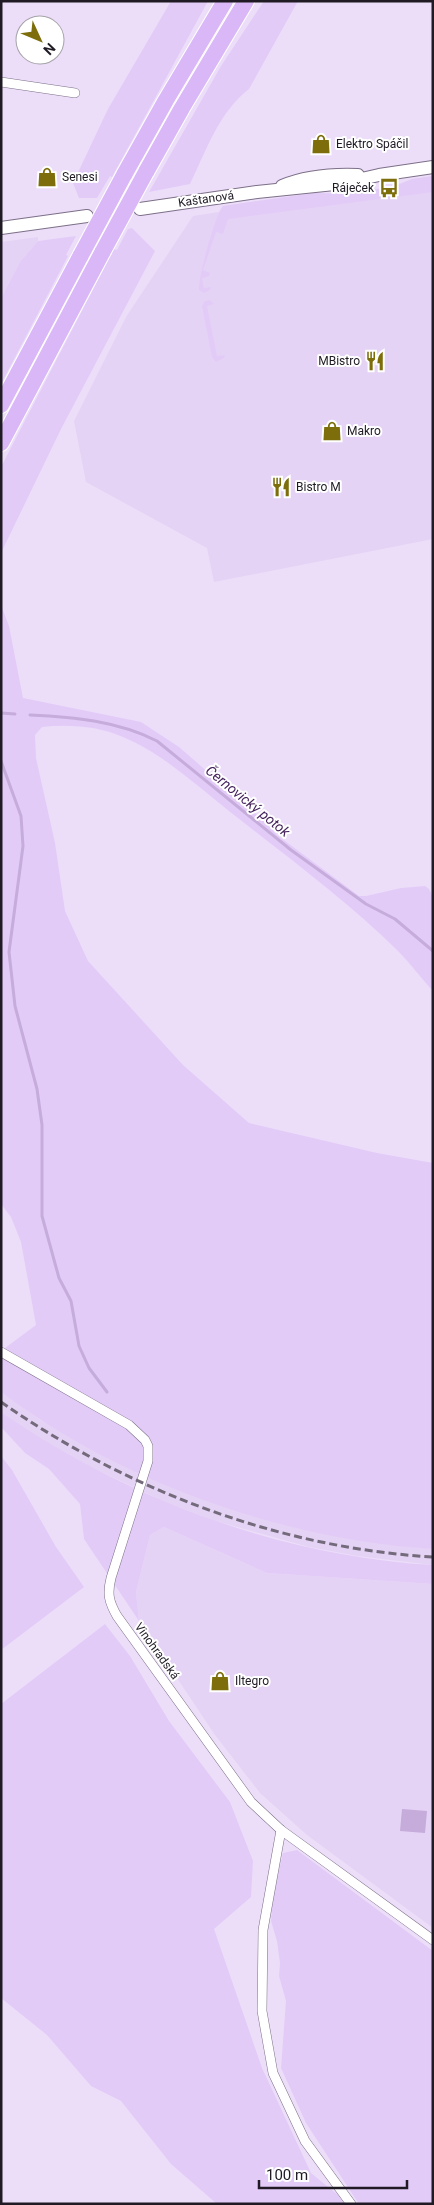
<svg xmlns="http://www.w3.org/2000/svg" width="434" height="2205" viewBox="0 0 434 2205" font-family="Roboto,sans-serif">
<rect width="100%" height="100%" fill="#ecdef9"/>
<!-- built -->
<g fill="#e5d3f5">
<path d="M 433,176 L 433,539 L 214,582 L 207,548 L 86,482 L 74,421 L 126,317 L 193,216 L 219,212 L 223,206 L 315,193 L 344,194 L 384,188 L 385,191 L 390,190 L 390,187 L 412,179 Z"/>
<path d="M 38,237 L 38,241 L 20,262 L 1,298 L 1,242 Z"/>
<path d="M 1,1392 L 42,1421 L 95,1451 L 173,1487 L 217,1504 L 312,1531 L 359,1540 L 433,1549 L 433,1565 L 357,1556 L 309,1547 L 212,1520 L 167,1503 L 87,1465 L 33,1435 L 1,1412 Z"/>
<path d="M 164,1527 L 267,1573 L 433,1584 L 433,1928 L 307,1835 L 260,1793 L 215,1735 L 139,1621 L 136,1592 L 150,1535 Z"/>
</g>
<!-- green -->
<g fill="#e3cbf8">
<path d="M 171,1 L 208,1 L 112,177 L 110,176 L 97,198 L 79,198 L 73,183 L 108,109 Z"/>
<path d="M 264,1 L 298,1 L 249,89 C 219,112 206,151 190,184 L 149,192 L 221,66 Z"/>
<path d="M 433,176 L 433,192 L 228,219 L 223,234 L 216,232 L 203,270 L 210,273 L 209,276 L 202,278 L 204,288 L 211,287 L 210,290 L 204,293 L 199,290 C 198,277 215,216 223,206 L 315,193 L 344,194 L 384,188 L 385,191 L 412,179 Z"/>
<path d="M 132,228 L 155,251 L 61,429 L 1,553 L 1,467 L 114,249 L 117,250 L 128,229 Z"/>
<path d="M 76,236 L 66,255 L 68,256 L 1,384 L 1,298 L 20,262 L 38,241 Z"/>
<path d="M 210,300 L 214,304 L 207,306 L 217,356 L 225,355 L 224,358 L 216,362 L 212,357 L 202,306 L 205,301 Z"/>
<path d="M 1,605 L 9,626 L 23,698 L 141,722 L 179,747 L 264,821 L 277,835 L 359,896 L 366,896 L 401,888 L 425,886 L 429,889 L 433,897 L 433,991 C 421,978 410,963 398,951 C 346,900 286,856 229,811 C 196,785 162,753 123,737 C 98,726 69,724 42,727 L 35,735 L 36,758 L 55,843 L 65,911 L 88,961 L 183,1065 L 249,1123 L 377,1153 L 433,1163 L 433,1549 C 284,1540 120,1482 1,1392 L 1,1351 L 36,1325 L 21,1242 L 11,1217 L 1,1204 Z"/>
<path d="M 1,1412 C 127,1499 280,1556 433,1565 L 433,1584 L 267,1573 L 164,1527 L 150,1535 L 136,1592 L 139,1621 L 84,1539 L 80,1504 L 49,1469 L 25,1453 L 1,1427 Z"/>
<path d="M 1,1456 L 12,1470 L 56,1547 L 84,1587 L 1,1650 Z"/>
<path d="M 105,1624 L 130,1656 L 169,1721 L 230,1802 L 253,1861 L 251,1897 L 214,1929 L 262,2068 L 311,2173 L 338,2195 L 344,2204 L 217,2204 L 171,2164 L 121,2101 L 91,2086 L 47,2035 L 1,1998 L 1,1704 Z"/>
<path d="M 297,1850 L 433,1951 L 433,2204 L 359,2204 L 306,2123 L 281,2068 L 286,2001 L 279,1976 L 280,1963 L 277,1941 L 271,1921 L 273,1896 L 283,1853 Z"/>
</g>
<!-- water -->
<path fill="#c5acdb" d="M 402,1809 L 427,1811 L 425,1833 L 400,1831 Z"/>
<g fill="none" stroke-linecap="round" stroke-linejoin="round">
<!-- stream -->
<g stroke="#c5acdb" stroke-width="3">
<path d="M 1,713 L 15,714"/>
<path d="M 30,715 C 74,717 118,721 157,741 L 291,850 L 366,904 L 395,919 L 433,951"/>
<path d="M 1,761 L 21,816 L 23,846 L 9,952 L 15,1006 L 37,1089 L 42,1125 L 42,1216 L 59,1278 L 71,1301 L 79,1346 L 89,1368 L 107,1392"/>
</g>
<defs>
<g id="street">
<path d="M 1,82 L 75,93"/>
<path d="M 1,1352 L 129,1425 L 145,1440 L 148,1446 L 148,1461 L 111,1578 C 107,1594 109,1602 117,1616 L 251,1802 L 281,1830 L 433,1940"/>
<path d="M 281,1830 L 263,1930 L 262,2011 L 273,2073 L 305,2141 L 351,2204"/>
</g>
<g id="secondary">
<path d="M 282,186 C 306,176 333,174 358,175"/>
<path d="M 140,209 L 257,192 L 344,183 L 379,175 L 433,167"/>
<path d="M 1,228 L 87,216"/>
</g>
<g id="highway">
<path d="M 146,172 L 182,108 L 246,1"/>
<path d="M 124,175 L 166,100 L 225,1"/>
<path d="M 1,405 L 81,255"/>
<path d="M 1,443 L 103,251"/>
</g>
</defs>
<!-- street casing -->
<use href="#street" stroke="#7c6f87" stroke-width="10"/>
<!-- secondary casing -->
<use href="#secondary" stroke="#7c6f87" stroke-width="14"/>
<!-- highway casing -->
<use href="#highway" stroke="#fff" stroke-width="18"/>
<!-- street -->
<use href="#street" stroke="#fff" stroke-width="9"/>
<!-- secondary -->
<use href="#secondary" stroke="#fff" stroke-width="12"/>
<!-- highway -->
<use href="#highway" stroke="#dab8f7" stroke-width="16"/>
<!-- rail -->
<path stroke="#736a7b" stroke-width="3" stroke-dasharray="8 4" stroke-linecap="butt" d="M 1,1402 C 127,1490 279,1548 433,1557"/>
<defs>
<g id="highway-bridge">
<path d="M 103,251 L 146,172"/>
<path d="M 81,255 L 124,175"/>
</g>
</defs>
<!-- highway-bridge casing -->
<use href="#highway-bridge" stroke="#fff" stroke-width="18" stroke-linecap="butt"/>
<!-- highway-bridge -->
<use href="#highway-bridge" stroke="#dab8f7" stroke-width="16"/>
</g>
<!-- icons -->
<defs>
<symbol id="shop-bare" viewBox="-9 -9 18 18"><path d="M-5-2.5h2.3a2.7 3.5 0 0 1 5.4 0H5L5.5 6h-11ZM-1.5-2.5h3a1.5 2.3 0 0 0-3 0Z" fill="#7d6e0b" stroke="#fff" stroke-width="2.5" paint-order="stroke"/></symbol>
<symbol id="bus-bare" viewBox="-9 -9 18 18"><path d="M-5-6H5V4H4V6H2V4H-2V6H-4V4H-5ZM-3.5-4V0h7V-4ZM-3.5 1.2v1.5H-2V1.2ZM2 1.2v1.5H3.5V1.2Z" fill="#7d6e0b" stroke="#fff" stroke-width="2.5" paint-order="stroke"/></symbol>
<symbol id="restaurant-bare" viewBox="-9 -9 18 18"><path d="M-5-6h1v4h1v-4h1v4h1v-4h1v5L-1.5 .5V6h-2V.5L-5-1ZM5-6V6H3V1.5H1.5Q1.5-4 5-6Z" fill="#7d6e0b" stroke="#fff" stroke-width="2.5" paint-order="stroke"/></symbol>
</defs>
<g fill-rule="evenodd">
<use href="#shop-bare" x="307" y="130" width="28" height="28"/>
<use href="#shop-bare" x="33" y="163" width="28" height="28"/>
<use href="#bus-bare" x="375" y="174" width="28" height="28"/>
<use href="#restaurant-bare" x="361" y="347" width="28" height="28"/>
<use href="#shop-bare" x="318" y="417" width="28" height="28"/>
<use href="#restaurant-bare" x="267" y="473" width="28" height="28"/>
<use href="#shop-bare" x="206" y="1667" width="28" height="28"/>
</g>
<g text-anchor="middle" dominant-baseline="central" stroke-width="4" stroke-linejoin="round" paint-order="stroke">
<!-- poi labels -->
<g font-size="12" fill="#1f1a23" stroke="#fff" text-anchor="start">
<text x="336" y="144">Elektro Spáčil</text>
<text x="62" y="177">Senesi</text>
<text x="374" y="188" text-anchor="end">Ráječek</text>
<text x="360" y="361" text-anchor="end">MBistro</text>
<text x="347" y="431">Makro</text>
<text x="296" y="487">Bistro M</text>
<text x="235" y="1681">Iltegro</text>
</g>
<!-- street labels -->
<g font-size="12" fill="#1f1a23" stroke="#fff">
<text transform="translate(206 199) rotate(-8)">Kaštanová</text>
<text transform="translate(157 1651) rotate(54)">Vinohradská</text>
</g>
<!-- water labels -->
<g font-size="14" font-style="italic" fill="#44225b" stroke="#fff">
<text transform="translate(248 801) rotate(39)">Černovický potok</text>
</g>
</g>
<!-- border -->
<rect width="434" height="2205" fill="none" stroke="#1f1a23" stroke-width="5"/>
<!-- north arrow -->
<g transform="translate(40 40) rotate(134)"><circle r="24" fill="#ffffff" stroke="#a5a3a7"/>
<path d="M0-4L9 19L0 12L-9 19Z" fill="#7d6e0b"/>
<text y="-8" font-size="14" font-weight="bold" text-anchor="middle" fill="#1f1a23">N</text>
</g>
<!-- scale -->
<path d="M259 2180v8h148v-8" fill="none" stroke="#1f1a23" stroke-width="2.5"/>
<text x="266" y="2180" font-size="15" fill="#1f1a23" stroke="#ffffff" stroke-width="4" paint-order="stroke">100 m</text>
</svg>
